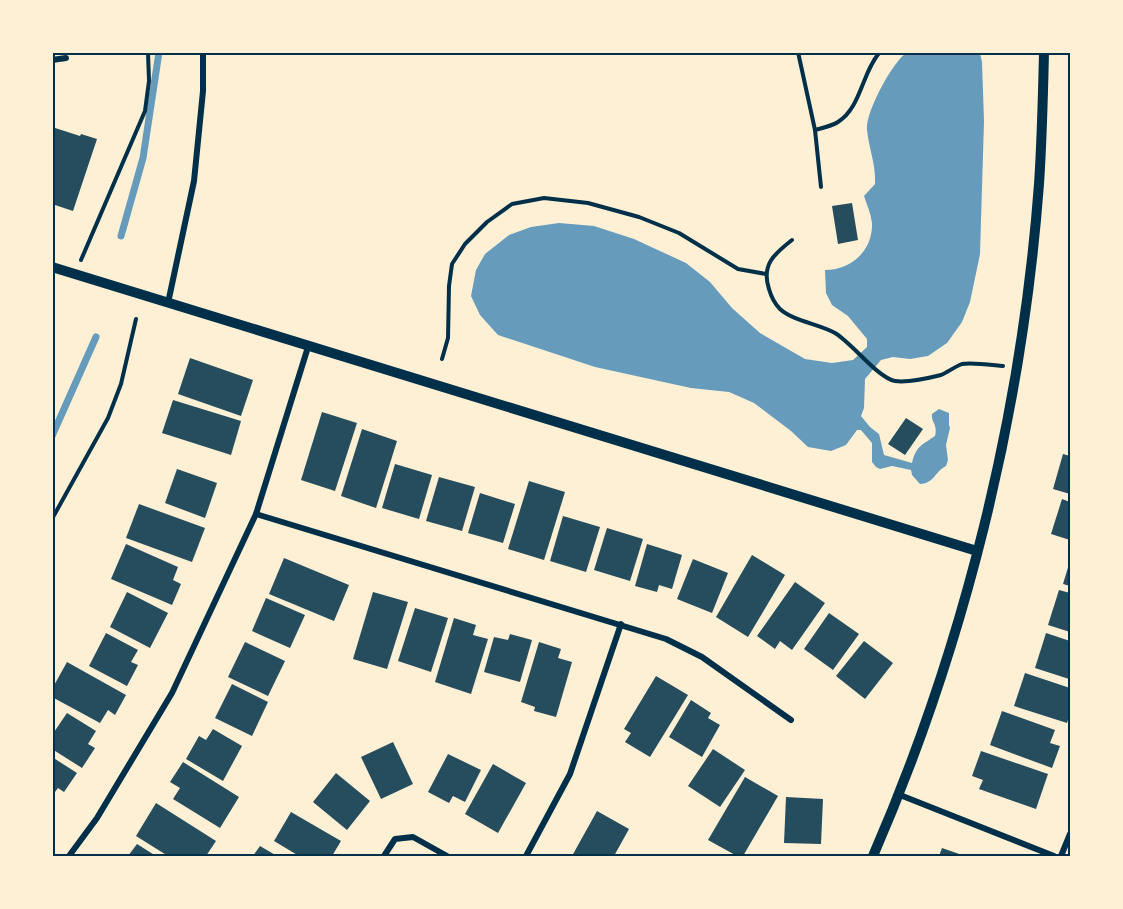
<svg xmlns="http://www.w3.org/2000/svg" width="1123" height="909" viewBox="0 0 1123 909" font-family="Quicksand,sans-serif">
<rect width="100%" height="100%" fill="#fdf0d5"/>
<!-- water -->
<path fill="#669bbc" d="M 906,53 L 980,53 L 982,62 L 984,121 L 980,254 L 970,302 L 962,322 L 947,343 L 928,356 L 910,359 L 893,357 L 881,360 L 865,379 L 864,408 L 861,416 L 870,427 L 879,434 L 884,455 L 912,463 C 916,446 922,445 935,436 C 938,424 931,423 932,414 L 939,409 L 949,413 L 949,425 L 950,428 L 946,445 L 948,460 L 946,466 C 934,472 935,483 920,484 L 912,475 L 911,470 L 892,466 L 880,469 L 876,467 L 872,462 L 872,443 L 861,430 L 857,430 L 846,445 L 831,451 L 808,447 L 791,431 L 754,403 L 729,392 L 691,388 L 595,367 L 498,335 L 480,315 L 471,296 L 476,270 L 485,254 L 509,235 L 531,227 L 559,223 L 594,226 L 634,239 L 686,263 L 710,282 L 732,308 L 760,333 L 805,359 L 832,363 L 853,360 L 867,347 L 867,339 L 848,316 L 832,305 L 826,293 L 825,270 C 851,270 873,251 872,223 C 871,214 867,205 864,196 L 875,184 C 876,164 869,149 867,130 C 865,113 892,63 906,53 Z"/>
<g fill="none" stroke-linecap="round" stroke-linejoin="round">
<!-- stream -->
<g stroke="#669bbc" stroke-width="7">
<path d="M 121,236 L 143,158 L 159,52"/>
<path d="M 52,436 L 96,337"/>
</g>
</g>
<!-- building -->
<g fill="#264d5e">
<path d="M 52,127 L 80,136 L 81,134 L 97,139 L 73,211 L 52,204 Z"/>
<path d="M 852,203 L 858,240 L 838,244 L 832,206 Z"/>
<path d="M 190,358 L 253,380 L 241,416 L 178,394 Z"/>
<path d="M 173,400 L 241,421 L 231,455 L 162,433 Z"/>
<path d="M 322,412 L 357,423 L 335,491 L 301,480 Z"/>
<path d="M 906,418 L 923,429 L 905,455 L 888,444 Z"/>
<path d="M 362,429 L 397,441 L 376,508 L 341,496 Z"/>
<path d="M 1063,454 L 1070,456 L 1070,494 L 1053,489 Z"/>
<path d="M 395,464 L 432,475 L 419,519 L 382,508 Z"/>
<path d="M 177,469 L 217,483 L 205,518 L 165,503 Z"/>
<path d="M 439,477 L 475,487 L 462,531 L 426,521 Z"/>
<path d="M 529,481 L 565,492 L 544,560 L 508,549 Z"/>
<path d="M 480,493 L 515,504 L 503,543 L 468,533 Z"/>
<path d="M 1062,499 L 1070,502 L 1070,540 L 1051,534 Z"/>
<path d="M 139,504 L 205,528 L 192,562 L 126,538 Z"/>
<path d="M 563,516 L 600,527 L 586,572 L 550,561 Z"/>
<path d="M 607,528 L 643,539 L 630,581 L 594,570 Z"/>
<path d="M 126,544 L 178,567 L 173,580 L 181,584 L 172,605 L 111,579 Z"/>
<path d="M 647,544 L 682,555 L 672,589 L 659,585 L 657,592 L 635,586 Z"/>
<path d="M 752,555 L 785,575 L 748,637 L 716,617 Z"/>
<path d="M 284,558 L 349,585 L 334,621 L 269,594 Z"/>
<path d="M 693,559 L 728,573 L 712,613 L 677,599 Z"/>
<path d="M 1070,561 L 1070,586 L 1063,584 Z"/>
<path d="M 795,582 L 825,603 L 792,650 L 780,641 L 775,649 L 757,636 Z"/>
<path d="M 1059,590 L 1070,593 L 1070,632 L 1048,625 Z"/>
<path d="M 127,592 L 168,613 L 150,648 L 110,627 Z"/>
<path d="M 373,592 L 408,602 L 387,669 L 353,659 Z"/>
<path d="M 266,598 L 305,615 L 290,648 L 252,631 Z"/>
<path d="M 415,608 L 448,618 L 431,672 L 398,661 Z"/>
<path d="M 829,613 L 859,634 L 833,670 L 804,649 Z"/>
<path d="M 454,618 L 476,625 L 473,635 L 488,639 L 471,694 L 435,682 Z"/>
<path d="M 106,633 L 138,650 L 131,662 L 138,665 L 127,686 L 89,666 Z"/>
<path d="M 1046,633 L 1070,641 L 1069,679 L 1035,668 Z"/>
<path d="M 510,634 L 532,640 L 520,682 L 484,672 L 494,637 L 508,640 Z"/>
<path d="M 864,641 L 893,663 L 865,699 L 836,676 Z"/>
<path d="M 245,642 L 285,661 L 268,696 L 228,677 Z"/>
<path d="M 539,642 L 561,649 L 558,658 L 572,662 L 556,717 L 534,711 L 535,707 L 521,702 Z"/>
<path d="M 67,662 L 126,695 L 115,715 L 108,710 L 100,723 L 52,697 L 52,689 Z"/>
<path d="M 1025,673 L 1070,688 L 1070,713 L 1067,723 L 1014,706 Z"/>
<path d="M 656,676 L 688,695 L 650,757 L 625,742 L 631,733 L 624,729 Z"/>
<path d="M 232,684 L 268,702 L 252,736 L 215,718 Z"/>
<path d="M 691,700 L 711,713 L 708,718 L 720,725 L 702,757 L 669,737 Z"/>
<path d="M 1002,711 L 1055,730 L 1050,743 L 1060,746 L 1052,768 L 990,745 Z"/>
<path d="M 67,713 L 96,731 L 88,744 L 95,748 L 82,768 L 52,749 L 52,735 Z"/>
<path d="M 213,729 L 242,746 L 223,781 L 186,759 L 199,736 L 206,740 Z"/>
<path d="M 393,742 L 413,784 L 381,799 L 361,757 Z"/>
<path d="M 713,749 L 745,770 L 720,807 L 688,786 Z"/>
<path d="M 981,751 L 1048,774 L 1036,809 L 979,789 L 983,780 L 972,776 Z"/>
<path d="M 448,754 L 481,770 L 465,802 L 453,796 L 449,803 L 428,792 Z"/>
<path d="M 52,757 L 77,773 L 64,792 L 58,788 L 52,796 Z"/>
<path d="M 183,762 L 239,797 L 220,828 L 173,799 L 180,788 L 170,782 Z"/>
<path d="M 493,764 L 526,783 L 498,833 L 465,814 Z"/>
<path d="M 336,773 L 370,801 L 347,830 L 313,802 Z"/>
<path d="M 745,777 L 778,796 L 743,856 L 737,856 L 708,840 Z"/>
<path d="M 786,797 L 823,799 L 821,844 L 784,843 Z"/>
<path d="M 156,803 L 216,841 L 206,856 L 168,856 L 136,836 Z"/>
<path d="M 597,811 L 629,829 L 614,856 L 572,856 Z"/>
<path d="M 291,812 L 341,841 L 332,856 L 299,856 L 274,841 Z"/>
<path d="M 137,844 L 156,856 L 128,856 Z"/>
<path d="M 260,846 L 277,856 L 253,856 Z"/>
<path d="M 942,848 L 965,856 L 939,856 Z"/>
</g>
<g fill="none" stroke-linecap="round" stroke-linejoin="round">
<!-- path -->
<g stroke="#003049" stroke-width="4">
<path d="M 798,52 L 815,130 L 821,187"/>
<path d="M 815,130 C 822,128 832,126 838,122 C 861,108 862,72 880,52"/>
<path d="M 792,240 C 774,254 761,265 769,289 C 771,296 775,304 780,309 C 793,321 819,324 835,333 C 853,344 878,378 895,381 C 908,383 929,378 941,375 C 948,372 954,367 962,364 C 971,362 992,365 1003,366"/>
<path d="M 81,260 L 145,111 L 149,81 L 148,52"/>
<path d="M 442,359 L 448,338 L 449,286 L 452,264 L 465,244 L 487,222 L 512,204 L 544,198 L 588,203 L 639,217 L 679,233 L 738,269 L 766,274"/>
<path d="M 52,519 L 108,418 L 121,384 L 136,319"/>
</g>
<!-- minor -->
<g stroke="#003049" stroke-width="6">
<path d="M 52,60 L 66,58"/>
<path d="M 168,303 L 194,181 L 203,91 L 203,52"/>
<path d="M 256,514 L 666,639 L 702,657 L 791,720"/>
<path d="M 900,795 L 1054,856"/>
<path d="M 69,856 L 97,818 L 172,693 L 256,514 L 308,347"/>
<path d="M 384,856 L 395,839 L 413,837 L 447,856"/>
<path d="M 526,856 L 570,774 L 621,624"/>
<path d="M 1061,856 L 1070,834"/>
</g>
<!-- tertiary -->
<g stroke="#003049" stroke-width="10">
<path d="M 52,267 L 977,551"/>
<path d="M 873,856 C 964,647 1022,413 1039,184 C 1042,140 1043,96 1044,52"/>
</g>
</g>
<!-- border -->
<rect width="1123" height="909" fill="none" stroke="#fdf0d5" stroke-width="108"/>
<rect x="54" y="54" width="1015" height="801" fill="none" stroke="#003049" stroke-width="2"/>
</svg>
